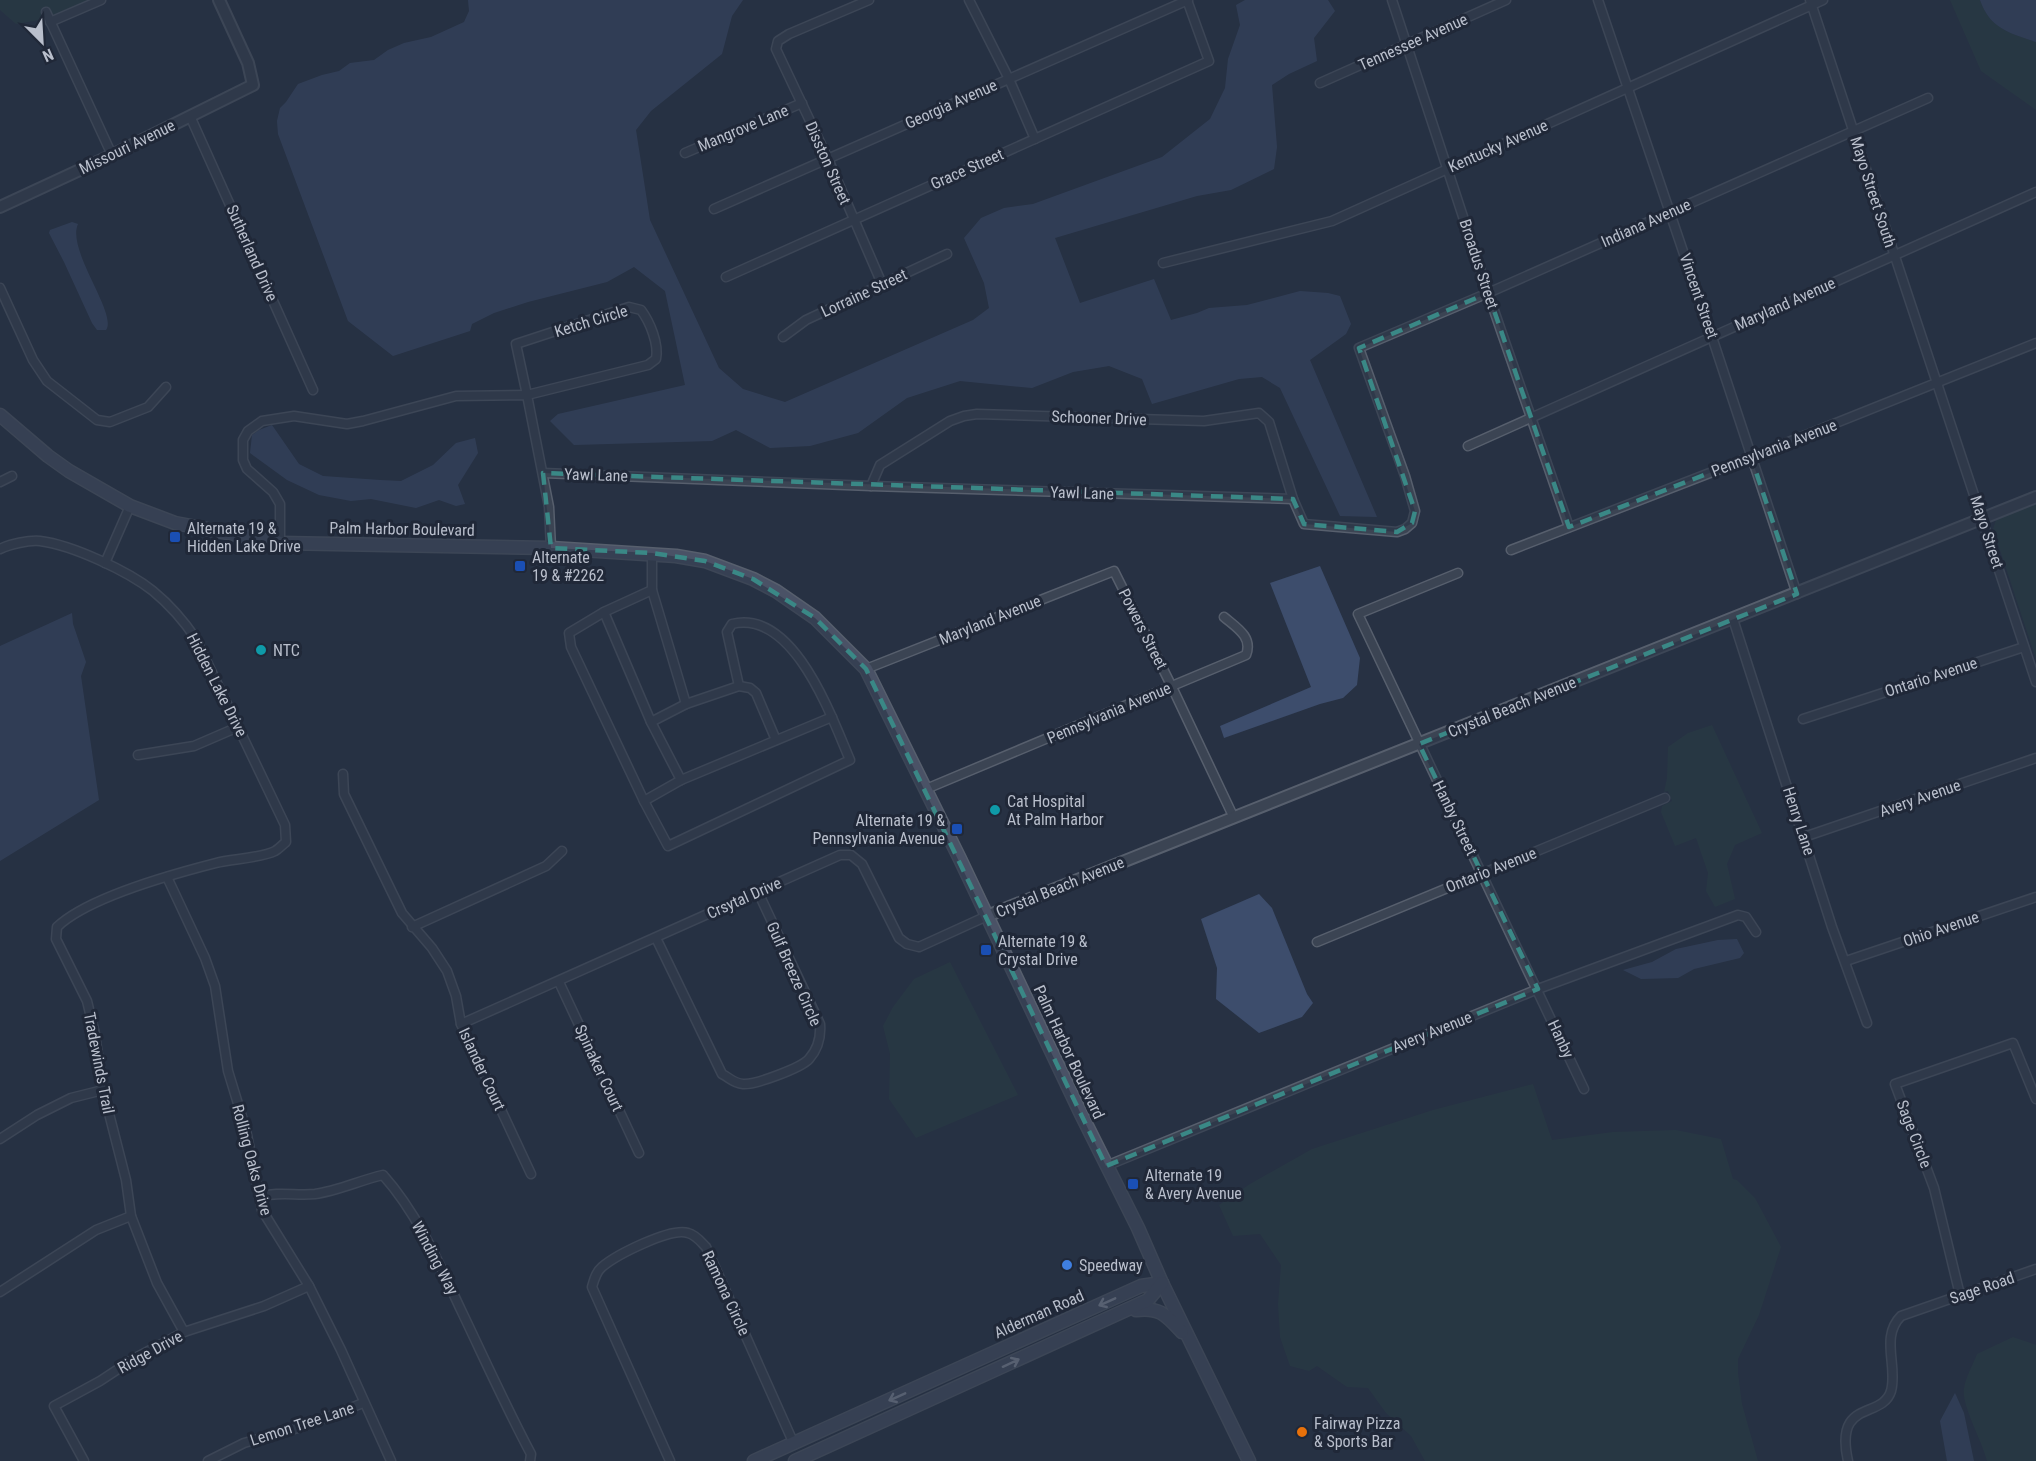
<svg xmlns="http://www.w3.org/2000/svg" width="2036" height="1461" viewBox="0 0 2036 1461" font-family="'Roboto Condensed',sans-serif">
<rect width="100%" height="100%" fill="#273143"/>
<!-- green -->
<g fill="#293f44">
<path d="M 0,0 L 90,0 L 51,18 L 16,24 L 0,10 Z"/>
<path d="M 1950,0 L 1980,0 C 1990,29 2010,33 2036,42 L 2036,110 L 1981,71 Z"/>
<path d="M 2036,503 L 2036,659 L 1993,529 L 1996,520 Z"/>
<path d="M 1712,725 L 1762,833 L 1735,845 L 1727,864 L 1735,899 L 1715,907 L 1706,891 L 1708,873 L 1696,838 L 1675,846 L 1661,812 L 1662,806 L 1672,801 L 1668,791 L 1664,792 L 1667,778 L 1668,747 L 1688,733 Z"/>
<path d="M 950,962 L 1018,1095 L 916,1138 L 889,1099 L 890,1054 L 883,1026 L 893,1007 L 914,979 Z"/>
<path d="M 1533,1084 L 1552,1140 L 1613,1132 L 1676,1130 L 1721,1139 L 1733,1179 L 1737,1180 L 1755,1198 L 1781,1247 L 1759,1315 L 1738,1359 L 1738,1373 L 1742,1404 L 1758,1461 L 1425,1461 L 1411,1436 L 1386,1413 L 1368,1388 L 1347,1387 L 1317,1366 L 1309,1371 L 1290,1366 L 1280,1337 L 1278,1304 L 1281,1265 L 1260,1234 L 1233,1236 L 1219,1205 L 1250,1184 L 1312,1149 L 1433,1110 Z"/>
<path d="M 2013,1337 L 2036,1345 L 2036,1461 L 1987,1461 C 1983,1443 1961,1404 1964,1389 C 1965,1378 1973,1365 1977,1354 Z"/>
</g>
<!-- water -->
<g fill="#3d4d6c">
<path d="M 468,0 L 743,0 L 732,16 L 722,54 L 651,111 L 636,130 L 650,220 L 719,368 L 743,389 L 785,402 L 973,320 L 989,308 L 984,283 L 964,238 L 981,218 L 1004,208 L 1033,204 L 1162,157 L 1210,119 L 1225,88 L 1228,59 L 1240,25 L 1236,5 L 1245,0 L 1328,0 L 1335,11 L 1314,38 L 1317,61 L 1289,74 L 1272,85 L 1277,147 L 1274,169 L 1231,190 L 1197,196 L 1055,238 L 1080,303 L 1154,279 L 1171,320 L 1197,313 L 1209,308 L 1247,305 L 1300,291 L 1328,293 L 1340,296 L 1351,324 L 1346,334 L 1310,360 L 1377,517 L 1340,516 L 1280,388 L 1262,377 L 1239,379 L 1152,404 L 1142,379 L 1109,366 L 1073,372 L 1032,388 L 960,381 L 907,398 L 858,433 L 810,446 L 770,448 L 736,430 L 712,441 L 574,445 L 550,421 L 558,414 L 685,385 L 665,291 L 634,267 L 607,282 L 528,302 L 494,313 L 472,324 L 470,331 L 393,356 L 348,321 L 278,134 L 277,121 L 280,108 L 286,102 L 298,84 L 322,75 L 339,71 L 350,63 L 374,60 L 388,50 L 404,43 L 431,37 L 464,22 L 469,11 Z"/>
<path d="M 1980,0 L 2036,0 L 2036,42 C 2010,33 1990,29 1980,0 Z"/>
<path d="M 72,222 L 78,224 C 66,250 118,314 106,330 L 97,330 L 92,323 L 64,262 L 49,233 L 50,230 Z"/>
<path d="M 272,425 L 299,464 L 323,476 L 380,480 L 401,481 L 433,465 L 456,443 L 475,438 L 478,453 L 458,485 L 465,504 L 456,506 L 439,500 L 416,508 L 371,499 L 351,501 L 319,495 L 287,480 L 250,453 L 252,435 L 259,430 Z"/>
<path d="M 1320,566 L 1360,658 L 1357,685 L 1343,698 L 1320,704 L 1224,738 L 1220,726 L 1311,687 L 1270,583 Z"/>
<path d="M 72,613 L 73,624 L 86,662 L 81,676 L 99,800 L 0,861 L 0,646 Z"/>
<path d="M 1259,894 L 1272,908 L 1307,994 L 1313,1003 L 1302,1017 L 1259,1033 L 1216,999 L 1217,968 L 1201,919 Z"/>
<path d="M 1737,939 L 1744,953 L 1740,958 L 1694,969 L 1678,978 L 1641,979 L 1623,970 L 1652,962 L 1676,949 L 1718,940 Z"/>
<path d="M 1955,1393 L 1964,1413 L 1974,1461 L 1947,1461 L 1940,1421 Z"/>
</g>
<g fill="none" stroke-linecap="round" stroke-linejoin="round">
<defs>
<g id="minor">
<path d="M 869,0 L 789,34 L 778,41 L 776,49 L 828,159 L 882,284"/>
<path d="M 969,0 L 1009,79 L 1035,139"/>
<path d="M 1392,0 L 1488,293 L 1569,527"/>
<path d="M 1598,0 L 1712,337 L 1797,594"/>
<path d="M 1810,0 L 2036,682"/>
<path d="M 46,12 L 112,155"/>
<path d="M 50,22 L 101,0"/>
<path d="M 1320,83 L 1506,0"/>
<path d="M 190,116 L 313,390"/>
<path d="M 685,153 L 802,103"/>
<path d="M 714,209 L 1188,0"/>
<path d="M 1163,263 L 1332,221 L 1823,0"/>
<path d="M 726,277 L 1209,61 L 1187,0"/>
<path d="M 0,288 L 33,360 L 47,381 L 97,420 L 110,422 L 148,407 L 166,387"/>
<path d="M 629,307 L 641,310 C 650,322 659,344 656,359 L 648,365 L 527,395 L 516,344 Z"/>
<path d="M 783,337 L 806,320 L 947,254"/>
<path d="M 1468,446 L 2036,192"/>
<path d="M 543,473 L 871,486 L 1293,499"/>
<path d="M 0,482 L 12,476"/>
<path d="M 871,486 L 880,465 L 950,421 L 964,416 L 977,414 L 1204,421 L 1259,413 L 1269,422 L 1293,499 L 1304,524 L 1397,532 L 1405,529 L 1412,523 L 1415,511 L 1405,476 L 1364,362 L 1359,348 L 1361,347 L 1488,293 L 1928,98"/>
<path d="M 280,543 L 280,504 L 273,492 L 247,469 L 243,460 L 243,440 L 248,431 L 262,421 L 294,416 L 347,424 L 363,421 L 456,396 L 527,395 L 549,507 L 551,548"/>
<path d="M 0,549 C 10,544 29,540 40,541 C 72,545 128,571 153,591 C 170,605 184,621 196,639 L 285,825 L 286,842 C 282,845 279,849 275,851 C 262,858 231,859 216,863 C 173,874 87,898 57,927 L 56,939 L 87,1001 L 95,1034 L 103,1090 L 126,1180 L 131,1216 L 157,1283 L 184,1332"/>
<path d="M 1511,550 L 1751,457 L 2036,343"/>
<path d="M 652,553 L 652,590 L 686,704"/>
<path d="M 105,563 L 130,506"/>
<path d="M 1458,573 L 1358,614 L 1584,1089"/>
<path d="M 652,590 L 604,612 L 569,633 L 571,647 L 644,801 L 668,846 L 850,760 C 831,716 794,609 732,624 L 727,632 L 739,686"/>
<path d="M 604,612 L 651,722 L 681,780"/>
<path d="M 1733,619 L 1832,927 L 1867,1023"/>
<path d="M 866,669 L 1114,571 L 1172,687 L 1234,818"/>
<path d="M 1803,719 L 2024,647"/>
<path d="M 651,722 L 686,704 L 739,686 L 750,688 L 756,693 L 776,740"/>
<path d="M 138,755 L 194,746 L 238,727"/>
<path d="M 343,774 L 344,794 L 402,913 L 432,948 L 447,971 L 456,996 L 461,1024 L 531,1174"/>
<path d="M 926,789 L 1246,655 C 1253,637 1237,628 1224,617"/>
<path d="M 644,801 L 681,780 L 832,717"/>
<path d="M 1804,837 L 2036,758"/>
<path d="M 167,877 L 205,958 L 215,986 L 228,1071 L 246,1130 L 262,1210 L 309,1286 L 341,1350 L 391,1461"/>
<path d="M 412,927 L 546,866 L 562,851"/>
<path d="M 656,938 L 722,1074 C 730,1078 733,1083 743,1084 C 755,1085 801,1068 809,1059 C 818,1049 821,1037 820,1024 L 758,892"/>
<path d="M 1317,942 L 1665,798"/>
<path d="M 1846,961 L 2036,897"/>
<path d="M 559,982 L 639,1153"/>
<path d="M 461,1024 L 840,855 L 851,855 L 862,864 L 899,938 L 907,944 L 919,947 L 987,916"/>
<path d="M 0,1139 L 37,1115 L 71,1098 L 103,1090"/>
<path d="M 1106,1166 L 1538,989 L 1738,915 L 1746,917 L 1756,932"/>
<path d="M 259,1197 C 278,1191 296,1196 315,1194 C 337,1191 361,1180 383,1175 C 417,1213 439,1263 461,1310 C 484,1358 506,1407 531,1454 L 530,1461"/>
<path d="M 0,1292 L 96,1230 L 131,1216"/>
<path d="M 1960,1295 L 1934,1188 L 1895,1084 L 2013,1043 L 2036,1099"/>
<path d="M 84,1461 L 54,1406 L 100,1381 L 135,1358 L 184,1332 L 264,1306 L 309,1286"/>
<path d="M 208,1461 L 244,1443 L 305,1426 L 363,1403"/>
<path d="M 670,1461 L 592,1287 C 594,1280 596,1272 602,1267 C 616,1255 671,1227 688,1233 C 696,1235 701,1242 706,1247 L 794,1444"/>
<path d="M 1848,1461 C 1834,1398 1882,1420 1891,1391 C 1898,1366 1880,1337 1901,1316 L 2036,1269"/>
</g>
<g id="tertiary">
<path d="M 0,207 L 112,155 L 253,85 L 248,63 L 219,0"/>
<path d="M 987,916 L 2036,497"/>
</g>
<g id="secondary">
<path d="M 0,415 L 48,456 L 69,471 L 130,506 L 175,523 L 280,543 L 551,548 L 676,556 L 705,561 L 753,579 L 776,591 L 815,618 L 866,669 L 960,859 L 1081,1114 L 1138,1228 L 1162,1283 L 1249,1461"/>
<path d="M 1136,1310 C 1160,1307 1166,1315 1182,1332"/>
<path d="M 754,1461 L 1141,1286 L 1162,1283"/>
<path d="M 795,1461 L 1148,1300 L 1162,1283"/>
</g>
</defs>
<!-- minor casing -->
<use href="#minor" stroke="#575f6d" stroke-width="11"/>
<!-- tertiary casing -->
<use href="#tertiary" stroke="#575f6d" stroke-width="14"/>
<!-- secondary casing -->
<use href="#secondary" stroke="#575f6d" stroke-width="15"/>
<!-- minor -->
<use href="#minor" stroke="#3b4453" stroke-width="8"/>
<!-- tertiary -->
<use href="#tertiary" stroke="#3b4453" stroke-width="10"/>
<!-- secondary -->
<use href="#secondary" stroke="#4a5266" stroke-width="12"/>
</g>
<!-- one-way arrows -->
<defs><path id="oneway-shaft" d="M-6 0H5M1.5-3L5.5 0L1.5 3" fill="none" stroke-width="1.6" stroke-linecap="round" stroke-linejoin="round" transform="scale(1.5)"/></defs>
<g stroke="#9299a8">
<use href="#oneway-shaft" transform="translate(1107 1302) rotate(156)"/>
<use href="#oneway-shaft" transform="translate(1011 1363) rotate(-25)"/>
<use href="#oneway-shaft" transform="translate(897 1397) rotate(156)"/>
</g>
<!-- marked area -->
<path d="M0 0H2036V1461H0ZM 1488,293 L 1569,527 L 1751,457 L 1797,594 L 1419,744 L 1538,989 L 1106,1166 L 866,669 L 815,618 L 753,579 L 705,561 L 652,553 L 551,548 L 543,473 L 1293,499 L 1304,524 L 1397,532 L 1412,523 L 1415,511 L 1359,348 Z" fill="#273143" fill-opacity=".55" fill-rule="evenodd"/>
<path fill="none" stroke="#3a8886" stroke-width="4.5" stroke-dasharray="12 8" stroke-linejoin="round" d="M 1488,293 L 1569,527 L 1751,457 L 1797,594 L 1419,744 L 1538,989 L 1106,1166 L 866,669 L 815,618 L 753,579 L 705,561 L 652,553 L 551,548 L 543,473 L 1293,499 L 1304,524 L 1397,532 L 1412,523 L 1415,511 L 1359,348 Z"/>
<!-- markers -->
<g fill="#1a4fb4" stroke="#202838" stroke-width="2">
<rect x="169" y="531" width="12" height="12" rx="3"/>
<rect x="514" y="560" width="12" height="12" rx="3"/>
<rect x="951" y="823" width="12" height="12" rx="3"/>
<rect x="980" y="944" width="12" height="12" rx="3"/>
<rect x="1127" y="1178" width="12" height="12" rx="3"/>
</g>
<g fill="#0f9aa8" stroke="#202838" stroke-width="2">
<circle cx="261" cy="650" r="6"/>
<circle cx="995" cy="810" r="6"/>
</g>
<circle fill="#3f7fe0" stroke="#202838" stroke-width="2" cx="1067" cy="1265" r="6"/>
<circle fill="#e8710a" stroke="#202838" stroke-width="2" cx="1302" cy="1432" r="6"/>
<g text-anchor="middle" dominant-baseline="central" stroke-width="6" stroke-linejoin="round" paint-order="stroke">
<!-- street labels -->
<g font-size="16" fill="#b9bfcc" stroke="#202838">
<text transform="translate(1413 42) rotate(-24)">Tennessee Avenue</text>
<text transform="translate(951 104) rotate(-24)">Georgia Avenue</text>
<text transform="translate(743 128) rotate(-23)">Mangrove Lane</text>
<text transform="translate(1498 146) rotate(-24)">Kentucky Avenue</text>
<text transform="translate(127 147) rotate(-26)">Missouri Avenue</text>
<text transform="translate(828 163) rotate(66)">Disston Street</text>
<text transform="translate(967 169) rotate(-24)">Grace Street</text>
<text transform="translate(1873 192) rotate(72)">Mayo Street South</text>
<text transform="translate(1646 223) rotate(-24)">Indiana Avenue</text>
<text transform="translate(252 253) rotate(66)">Sutherland Drive</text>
<text transform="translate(1479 264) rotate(72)">Broadus Street</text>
<text transform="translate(864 293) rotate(-25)">Lorraine Street</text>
<text transform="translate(1699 296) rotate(71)">Vincent Street</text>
<text transform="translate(1785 304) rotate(-24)">Maryland Avenue</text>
<text transform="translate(591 321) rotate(-17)">Ketch Circle</text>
<text transform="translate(1099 418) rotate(2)">Schooner Drive</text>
<text transform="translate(1774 448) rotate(-21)">Pennsylvania Avenue</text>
<text transform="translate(596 475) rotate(2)">Yawl Lane</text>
<text transform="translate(1082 493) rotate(2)">Yawl Lane</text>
<text transform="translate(402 529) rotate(1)">Palm Harbor Boulevard</text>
<text transform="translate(1987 532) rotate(72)">Mayo Street</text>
<text transform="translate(990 620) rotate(-22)">Maryland Avenue</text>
<text transform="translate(1143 629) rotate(63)">Powers Street</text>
<text transform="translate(1931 677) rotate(-18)">Ontario Avenue</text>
<text transform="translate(217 685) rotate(63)">Hidden Lake Drive</text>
<text transform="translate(1512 707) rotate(-22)">Crystal Beach Avenue</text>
<text transform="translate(1109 713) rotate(-23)">Pennsylvania Avenue</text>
<text transform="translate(1920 798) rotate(-19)">Avery Avenue</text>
<text transform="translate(1455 818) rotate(64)">Hanby Street</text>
<text transform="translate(1799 821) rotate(72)">Henry Lane</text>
<text transform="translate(1491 870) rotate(-22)">Ontario Avenue</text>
<text transform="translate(1060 887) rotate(-22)">Crystal Beach Avenue</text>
<text transform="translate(744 898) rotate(-24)">Crsytal Drive</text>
<text transform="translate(1941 929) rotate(-19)">Ohio Avenue</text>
<text transform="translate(794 974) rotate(66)">Gulf Breeze Circle</text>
<text transform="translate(1432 1032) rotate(-22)">Avery Avenue</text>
<text transform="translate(1561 1039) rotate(65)">Hanby</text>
<text transform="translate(1069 1052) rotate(65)">Palm Harbor Boulevard</text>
<text transform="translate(99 1063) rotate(79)">Tradewinds Trail</text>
<text transform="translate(599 1068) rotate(65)">Spinaker Court</text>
<text transform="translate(482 1069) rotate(65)">Islander Court</text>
<text transform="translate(1914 1134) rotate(69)">Sage Circle</text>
<text transform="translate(252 1160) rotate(75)">Rolling Oaks Drive</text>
<text transform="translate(435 1258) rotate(62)">Winding Way</text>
<text transform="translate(1982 1288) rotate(-19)">Sage Road</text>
<text transform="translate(726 1293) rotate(65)">Ramona Circle</text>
<text transform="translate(1039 1314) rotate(-24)">Alderman Road</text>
<text transform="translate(150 1352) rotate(-29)">Ridge Drive</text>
<text transform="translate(302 1424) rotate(-18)">Lemon Tree Lane</text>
</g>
<!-- poi labels -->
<g font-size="16" fill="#b9bfcc" stroke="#202838" text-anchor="start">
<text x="187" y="528">Alternate 19 &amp;<tspan x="187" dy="18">Hidden Lake Drive</tspan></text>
<text x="532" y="557">Alternate<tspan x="532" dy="18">19 &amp; #2262</tspan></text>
<text x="273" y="650">NTC</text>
<text x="1007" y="801">Cat Hospital<tspan x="1007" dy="18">At Palm Harbor</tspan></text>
<text x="945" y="820" text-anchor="end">Alternate 19 &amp;<tspan x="945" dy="18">Pennsylvania Avenue</tspan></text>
<text x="998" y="941">Alternate 19 &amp;<tspan x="998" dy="18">Crystal Drive</tspan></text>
<text x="1145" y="1175">Alternate 19<tspan x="1145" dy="18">&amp; Avery Avenue</tspan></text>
<text x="1079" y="1265">Speedway</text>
<text x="1314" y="1423">Fairway Pizza<tspan x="1314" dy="18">&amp; Sports Bar</tspan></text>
</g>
</g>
<!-- north arrow -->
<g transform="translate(42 42) rotate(156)" stroke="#202838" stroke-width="4.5" paint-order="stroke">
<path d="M0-4.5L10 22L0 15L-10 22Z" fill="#b9bfcc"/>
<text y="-9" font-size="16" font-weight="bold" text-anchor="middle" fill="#b9bfcc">N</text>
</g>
</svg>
